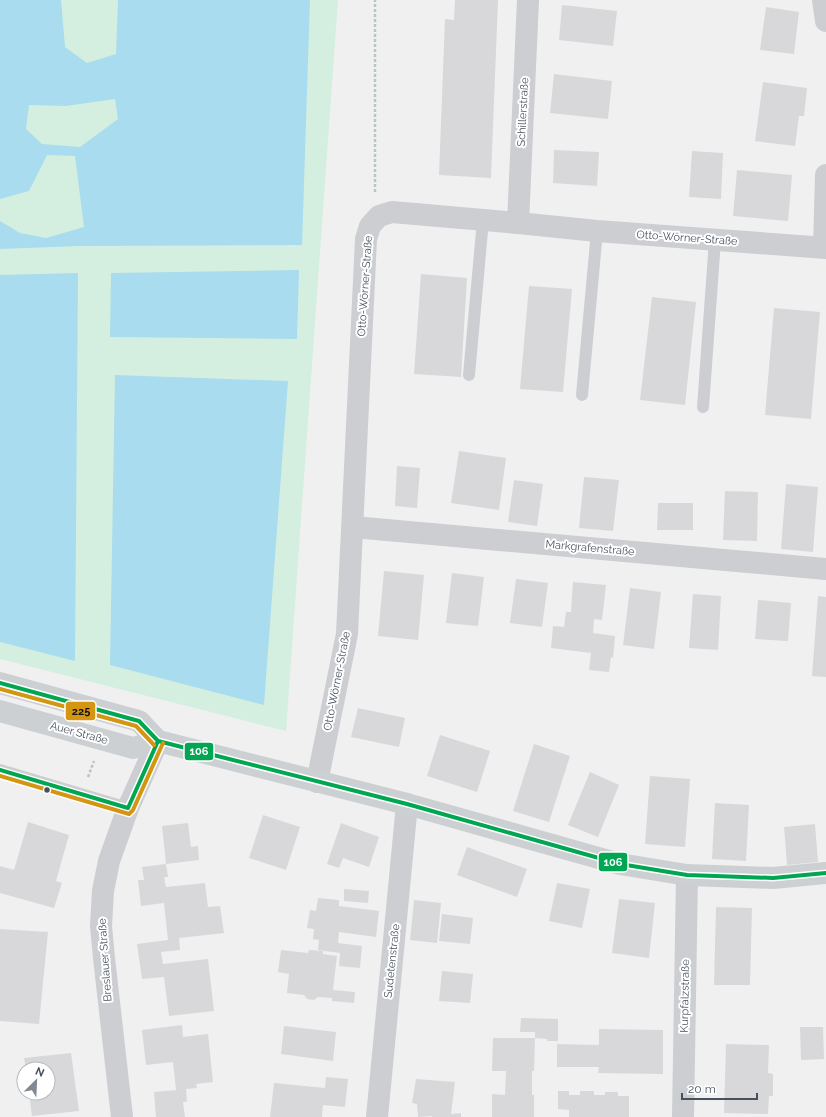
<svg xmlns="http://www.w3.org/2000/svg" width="826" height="1117" viewBox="0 0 826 1117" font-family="Raleway,sans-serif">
<rect width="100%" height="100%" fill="#f1f0f0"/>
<!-- green -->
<path fill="#d4efe0" d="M 0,0 L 338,0 L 286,731 L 0,659 Z"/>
<!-- water -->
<g fill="#a9dcee" fill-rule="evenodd">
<path d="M 0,0 L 61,0 L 65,47 L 87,63 L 116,54 L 118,0 L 310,0 L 302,245 L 78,246 L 0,249 L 0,221 L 20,233 L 46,238 L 84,227 L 75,156 L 47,155 L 29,191 L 0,199 ZM 115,99 L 118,119 L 80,147 L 42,144 L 26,129 L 29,105 L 66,106 Z"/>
<path d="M 299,270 L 297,339 L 110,337 L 111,273 Z"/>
<path d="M 78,273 L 75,661 L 0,642 L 0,275 Z"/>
<path d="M 115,375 L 288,381 L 264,705 L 110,665 Z"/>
</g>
<!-- building -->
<g fill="#d8d8da">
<path d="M 455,0 L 498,0 L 491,178 L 439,175 L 445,19 L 454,20 Z"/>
<path d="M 562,5 L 617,11 L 613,46 L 559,40 Z"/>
<path d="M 766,7 L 799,12 L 794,54 L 760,50 Z"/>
<path d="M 554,74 L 612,81 L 608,119 L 550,113 Z"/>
<path d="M 763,82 L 807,88 L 804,116 L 799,116 L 795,146 L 755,141 Z"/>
<path d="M 554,150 L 599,152 L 597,186 L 553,183 Z"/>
<path d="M 692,151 L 723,153 L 721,199 L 689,197 Z"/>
<path d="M 737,170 L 792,175 L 788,221 L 733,216 Z"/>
<path d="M 421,274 L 467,278 L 461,377 L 414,374 Z"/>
<path d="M 529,286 L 572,289 L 563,392 L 520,389 Z"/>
<path d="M 652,297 L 696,302 L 685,405 L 640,400 Z"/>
<path d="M 774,308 L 820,312 L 811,419 L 765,415 Z"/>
<path d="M 459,451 L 506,458 L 499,510 L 451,503 Z"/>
<path d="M 397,466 L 420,468 L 417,508 L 395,506 Z"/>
<path d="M 584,477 L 619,480 L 613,531 L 579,528 Z"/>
<path d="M 514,480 L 543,484 L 537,526 L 508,522 Z"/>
<path d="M 786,484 L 818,487 L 813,552 L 781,549 Z"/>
<path d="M 725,491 L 758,492 L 757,541 L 723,540 Z"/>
<path d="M 658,503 L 693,503 L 693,530 L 657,530 Z"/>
<path d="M 384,571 L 424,575 L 418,640 L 378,636 Z"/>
<path d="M 452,573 L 484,577 L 478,626 L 446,623 Z"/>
<path d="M 516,579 L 548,583 L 542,627 L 510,623 Z"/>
<path d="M 573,582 L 606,585 L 602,620 L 594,619 L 593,633 L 615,636 L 613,658 L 611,657 L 609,672 L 589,670 L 591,653 L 551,648 L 553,626 L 564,627 L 566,612 L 571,612 Z"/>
<path d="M 630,588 L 661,592 L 654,649 L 623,645 Z"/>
<path d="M 693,594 L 721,596 L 718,650 L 689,648 Z"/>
<path d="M 818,596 L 826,597 L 826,677 L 812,676 Z"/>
<path d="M 758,600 L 791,603 L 788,641 L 755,639 Z"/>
<path d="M 358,708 L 405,718 L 399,747 L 351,737 Z"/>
<path d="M 440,735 L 490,751 L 477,792 L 427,776 Z"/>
<path d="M 534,744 L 570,756 L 549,822 L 513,811 Z"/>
<path d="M 590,772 L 619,785 L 598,837 L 568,825 Z"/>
<path d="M 650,776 L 690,779 L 685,847 L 645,844 Z"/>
<path d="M 715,803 L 749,805 L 746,861 L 712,859 Z"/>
<path d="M 263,815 L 300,827 L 286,870 L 249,858 Z"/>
<path d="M 28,822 L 69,835 L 56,881 L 62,883 L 54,908 L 0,893 L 0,866 L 14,870 Z"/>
<path d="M 188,823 L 191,847 L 198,846 L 199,860 L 166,864 L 162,826 Z"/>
<path d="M 341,823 L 379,837 L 369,867 L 343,858 L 339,868 L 327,864 Z"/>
<path d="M 815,824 L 818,862 L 787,865 L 784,827 Z"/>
<path d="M 467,847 L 527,869 L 517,897 L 457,875 Z"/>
<path d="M 166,864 L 168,877 L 164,877 L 166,887 L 205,883 L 208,907 L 220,906 L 224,933 L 179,938 L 180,950 L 161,952 L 163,964 L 208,959 L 214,1011 L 169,1016 L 164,977 L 142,979 L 137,944 L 168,940 L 164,903 L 141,906 L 138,880 L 144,880 L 142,867 Z"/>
<path d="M 557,883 L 590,889 L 582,928 L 549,921 Z"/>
<path d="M 344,889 L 369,891 L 368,903 L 344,901 Z"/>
<path d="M 318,898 L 339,900 L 339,906 L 379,911 L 376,937 L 339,932 L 338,943 L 362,946 L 360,968 L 339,966 L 340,953 L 318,950 L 319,940 L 313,939 L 314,929 L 307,928 L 310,910 L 316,911 Z"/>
<path d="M 619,899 L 655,903 L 649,958 L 612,953 Z"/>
<path d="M 414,900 L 441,903 L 437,943 L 410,940 Z"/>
<path d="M 716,907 L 752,908 L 750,985 L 714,985 Z"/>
<path d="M 442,914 L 473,918 L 470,944 L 439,941 Z"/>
<path d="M 0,929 L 48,932 L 39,1024 L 0,1021 Z"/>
<path d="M 281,950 L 308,953 L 309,950 L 323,951 L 323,954 L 337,956 L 333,990 L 355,992 L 354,1003 L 332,1001 L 332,998 L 318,997 L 314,1000 L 307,999 L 304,995 L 287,993 L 289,974 L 278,972 Z"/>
<path d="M 442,971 L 473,974 L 470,1003 L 439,1001 Z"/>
<path d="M 521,1018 L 558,1019 L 558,1041 L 547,1041 L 547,1039 L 535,1038 L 535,1032 L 520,1032 Z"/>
<path d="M 182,1025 L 183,1037 L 208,1034 L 213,1082 L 196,1084 L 197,1088 L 186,1089 L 187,1102 L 183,1102 L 185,1117 L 156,1117 L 154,1092 L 176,1090 L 173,1062 L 146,1065 L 142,1030 Z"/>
<path d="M 284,1026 L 336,1032 L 333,1061 L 281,1054 Z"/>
<path d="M 800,1027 L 823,1027 L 824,1059 L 801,1060 Z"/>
<path d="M 599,1029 L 663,1030 L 663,1074 L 598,1073 L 599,1067 L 557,1067 L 557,1044 L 599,1045 Z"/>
<path d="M 493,1038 L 535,1038 L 534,1071 L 532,1071 L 532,1095 L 534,1095 L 534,1117 L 492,1117 L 492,1094 L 505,1095 L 506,1071 L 492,1071 Z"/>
<path d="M 726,1044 L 769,1045 L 768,1073 L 773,1074 L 773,1096 L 769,1096 L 768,1114 L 724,1113 Z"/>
<path d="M 71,1053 L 79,1111 L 32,1116 L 29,1093 L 48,1093 L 48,1069 L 26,1069 L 24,1058 Z"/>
<path d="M 326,1077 L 348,1079 L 345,1107 L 323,1105 L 322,1117 L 270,1117 L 274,1083 L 325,1088 Z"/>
<path d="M 416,1079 L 455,1082 L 451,1114 L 461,1113 L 461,1117 L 432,1117 L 432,1116 L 418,1117 L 417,1104 L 412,1103 Z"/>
<path d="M 558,1091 L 569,1091 L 569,1095 L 580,1095 L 580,1091 L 594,1091 L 594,1095 L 605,1095 L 605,1092 L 618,1092 L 618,1096 L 629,1096 L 629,1117 L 569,1117 L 569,1110 L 558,1109 Z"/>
</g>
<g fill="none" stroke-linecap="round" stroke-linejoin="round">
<!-- path -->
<g stroke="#b8c5c1" stroke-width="2.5" stroke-dasharray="3 2" stroke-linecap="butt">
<path d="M 375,192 L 375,0"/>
<path d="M 88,777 L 94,761"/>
</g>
<!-- lane -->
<g stroke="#ccced1" stroke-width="12">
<path d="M 469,375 L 483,220"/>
<path d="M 582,395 L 597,231"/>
<path d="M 703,407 L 715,240"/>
<path d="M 0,770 L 128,808"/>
</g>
<!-- street -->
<g stroke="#ccced1" stroke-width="22">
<path d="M 823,0 L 826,21"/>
<path d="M 518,223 L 528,0"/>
<path d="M 824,247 L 826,175"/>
<path d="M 353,527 L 826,569"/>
<path d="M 317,782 L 347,634 L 366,239 L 370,226 L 379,216 L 392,212 L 518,223 L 597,231 L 826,248"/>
<path d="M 122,1117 L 104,958 L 101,926 L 103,891 L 109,861 L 128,808 L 158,741"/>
<path d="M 377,1117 L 407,804"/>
<path d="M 683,1117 L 687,875"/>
</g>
<!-- secondary -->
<g stroke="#ccd0d3" stroke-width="22">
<path d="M 0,683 L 139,721 L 158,741"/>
<path d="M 0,711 L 133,748 L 158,741 L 407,804 L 620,864 L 687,875 L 773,878 L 826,873"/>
</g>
<defs>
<g id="bus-1">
<path d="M 0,683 L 139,721 L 158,741 L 407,804 L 620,864 L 687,875 L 773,878 L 826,873"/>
<path d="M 0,770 L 128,808 L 158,741"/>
</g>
<g id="bus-2">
<path d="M 0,689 L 136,726 L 154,745"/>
<path d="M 0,776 L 129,814 L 133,810 L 163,743"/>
</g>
</defs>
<!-- bus-1 casing -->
<use href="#bus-1" stroke="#fff" stroke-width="7"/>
<!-- bus-2 casing -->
<use href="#bus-2" stroke="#fff" stroke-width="7"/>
<!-- bus-1 -->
<use href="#bus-1" stroke="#00a651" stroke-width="4"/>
<!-- bus-2 -->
<use href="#bus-2" stroke="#d49513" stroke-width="4"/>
</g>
<!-- markers -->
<circle fill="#47515d" stroke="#fff" stroke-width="1.5" cx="47" cy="790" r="3.5"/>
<g text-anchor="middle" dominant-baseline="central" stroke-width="4" stroke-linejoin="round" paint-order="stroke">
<!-- street labels -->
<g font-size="11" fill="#47515d" stroke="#fff">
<text transform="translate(523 112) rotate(-87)">Schillerstraße</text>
<text transform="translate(687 238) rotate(4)">Otto-Wörner-Straße</text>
<text transform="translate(365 286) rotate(-86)">Otto-Wörner-Straße</text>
<text transform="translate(590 548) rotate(5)">Markgrafenstraße</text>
<text transform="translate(337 681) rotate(-79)">Otto-Wörner-Straße</text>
<text transform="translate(79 733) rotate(15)">Auer Straße</text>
<text transform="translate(105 960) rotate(-94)">Breslauer Straße</text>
<text transform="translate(392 961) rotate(-84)">Sudetenstraße</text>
<text transform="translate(685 996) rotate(-89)">Kurpfalzstraße</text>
</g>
</g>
<g stroke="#fff" stroke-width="1.5">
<rect x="65" y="701" width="31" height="20" rx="4" fill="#d49513"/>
<rect x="184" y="742" width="30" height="19" rx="4" fill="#00a651"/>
<rect x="598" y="852" width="30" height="20" rx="4" fill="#00a651"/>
</g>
<g font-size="11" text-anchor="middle" font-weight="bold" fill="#fff">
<text x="199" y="755">106</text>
<text x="613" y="866">106</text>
</g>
<g font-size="11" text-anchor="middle" font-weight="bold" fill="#111">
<text x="81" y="715">225</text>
</g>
<!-- north arrow -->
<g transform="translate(36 1081) rotate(24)"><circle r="19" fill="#ffffff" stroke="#b5b9be"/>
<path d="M0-3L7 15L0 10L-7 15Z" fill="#828990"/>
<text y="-6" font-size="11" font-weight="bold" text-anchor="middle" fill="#47515d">N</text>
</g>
<!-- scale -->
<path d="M682 1093v6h75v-6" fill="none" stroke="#47515d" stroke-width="2"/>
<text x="688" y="1093" font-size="12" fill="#47515d" stroke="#ffffff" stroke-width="3" paint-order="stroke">20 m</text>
</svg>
